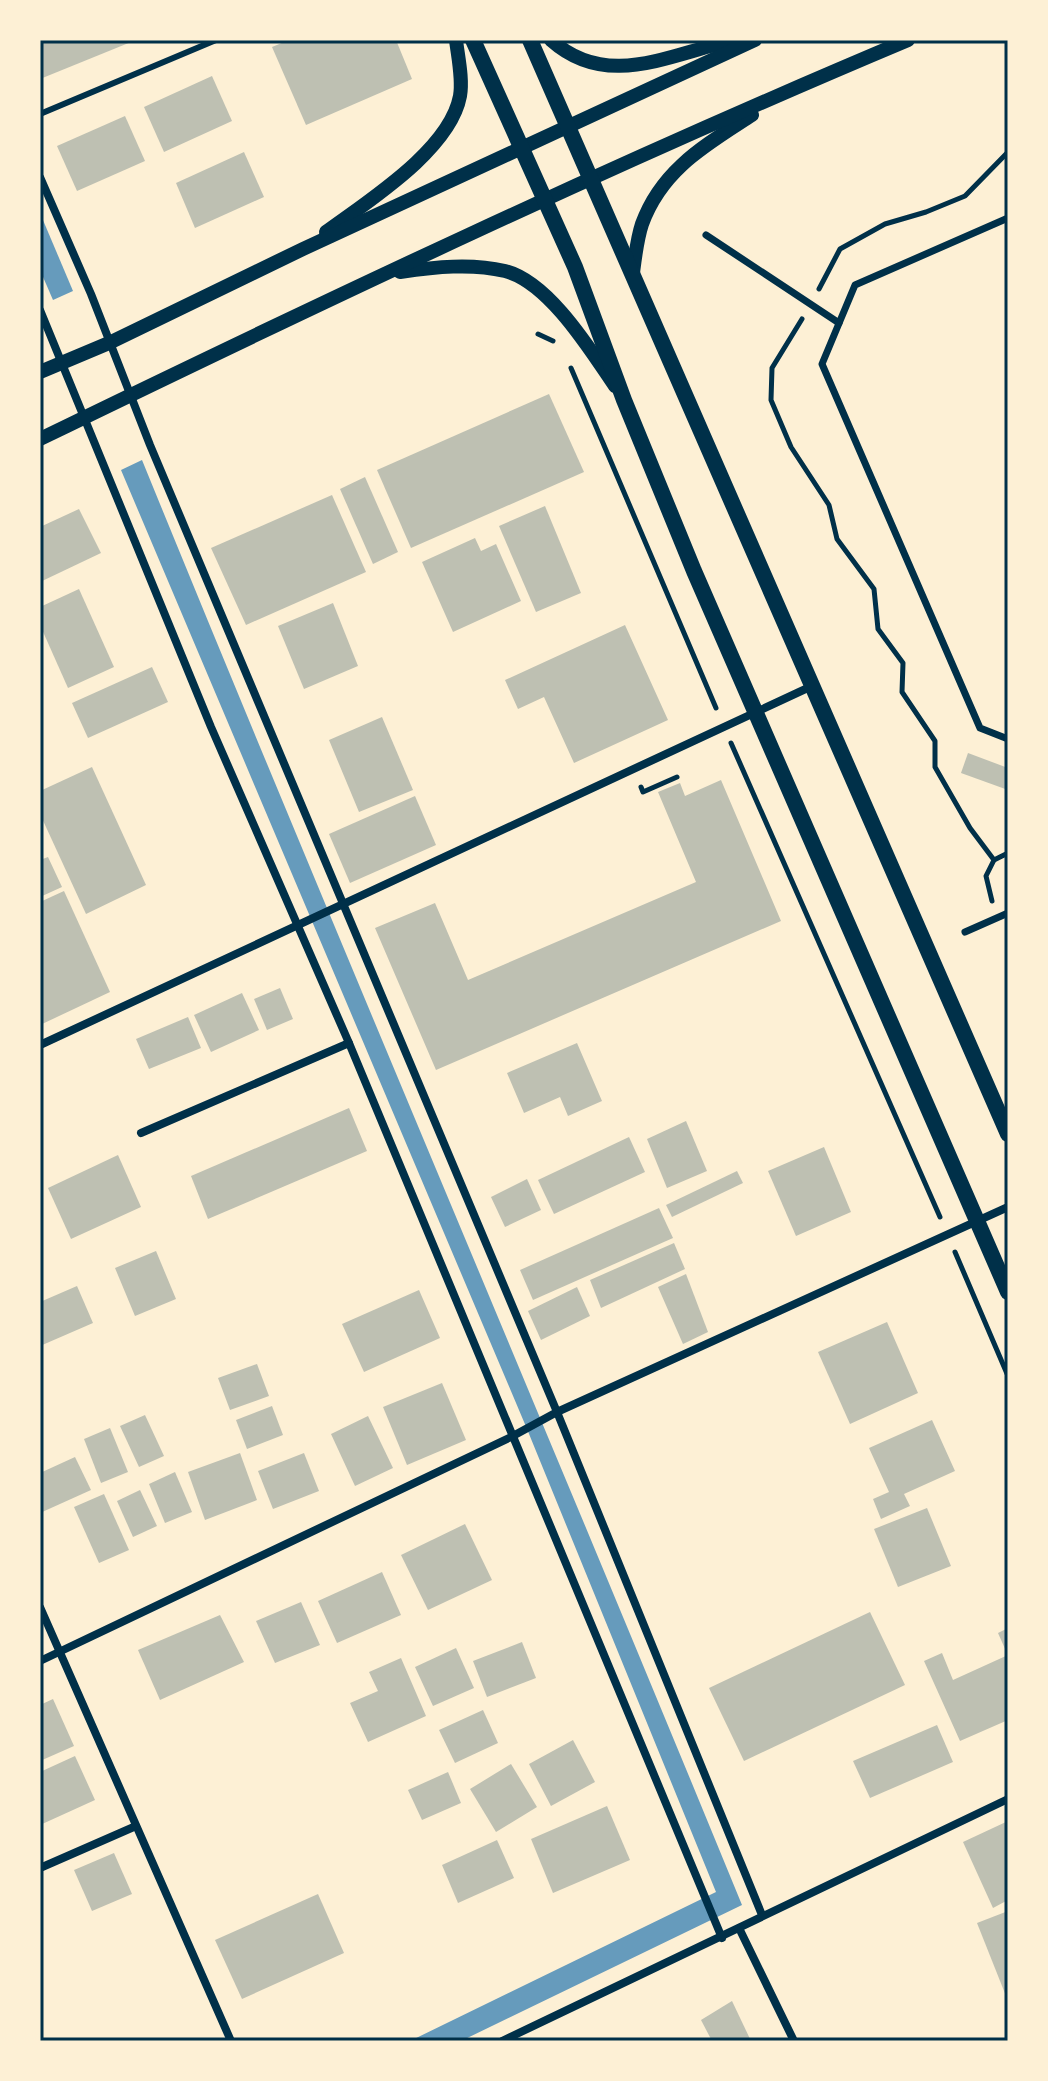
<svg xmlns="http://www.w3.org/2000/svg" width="1048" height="2081" viewBox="0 0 1048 2081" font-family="'Fira Sans',sans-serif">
<rect width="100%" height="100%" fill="#fdf0d5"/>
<!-- water -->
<g fill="#669bbc">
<path d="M 40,213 L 73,291 L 53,300 L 40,270 Z"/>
<path d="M 142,460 C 339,943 544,1422 742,1905 L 461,2041 L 410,2041 L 716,1892 L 527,1429 L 121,470 Z"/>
</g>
<!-- building -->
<g fill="#bec0b2">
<path d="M 40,40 L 136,40 L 40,79 Z"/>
<path d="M 289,40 L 396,40 L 412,79 L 306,125 L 272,47 Z"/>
<path d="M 212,76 L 232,121 L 164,152 L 144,107 Z"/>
<path d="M 125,116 L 145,161 L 77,191 L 57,146 Z"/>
<path d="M 244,152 L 264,197 L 195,228 L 176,183 Z"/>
<path d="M 549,394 L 584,472 L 411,548 L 377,470 Z"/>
<path d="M 365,477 L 398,552 L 373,564 L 340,489 Z"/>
<path d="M 332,495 L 366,572 L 246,625 L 211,548 Z"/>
<path d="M 545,506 L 581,593 L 536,612 L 499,526 Z"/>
<path d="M 79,509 L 101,553 L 40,582 L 40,527 Z"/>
<path d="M 475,538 L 481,551 L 496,544 L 521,601 L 453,632 L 422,562 Z"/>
<path d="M 79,589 L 114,667 L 68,688 L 40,625 L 40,607 Z"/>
<path d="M 333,603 L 358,666 L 304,689 L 278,626 Z"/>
<path d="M 625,625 L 668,720 L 574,763 L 544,697 L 518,709 L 505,680 Z"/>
<path d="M 152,667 L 168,702 L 88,738 L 72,703 Z"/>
<path d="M 382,717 L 413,790 L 359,812 L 329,740 Z"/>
<path d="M 968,753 L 1008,768 L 1008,790 L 961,773 Z"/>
<path d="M 92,767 L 146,885 L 86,914 L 40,814 L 40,791 Z"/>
<path d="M 721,780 L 781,921 L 436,1070 L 375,928 L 435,903 L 468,980 L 696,882 L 658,792 L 680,783 L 685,796 Z"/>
<path d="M 415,796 L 436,845 L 350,883 L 329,834 Z"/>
<path d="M 48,857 L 62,887 L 40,897 L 40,860 Z"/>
<path d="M 64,891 L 110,992 L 40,1025 L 40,902 Z"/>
<path d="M 280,988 L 293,1019 L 267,1030 L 254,999 Z"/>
<path d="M 242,993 L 259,1030 L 211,1052 L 194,1015 Z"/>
<path d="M 188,1017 L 201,1048 L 149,1069 L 136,1039 Z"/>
<path d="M 577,1043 L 602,1101 L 568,1116 L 560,1097 L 524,1113 L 507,1073 Z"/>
<path d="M 349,1108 L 367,1151 L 208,1219 L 191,1176 Z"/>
<path d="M 686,1121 L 707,1171 L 667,1188 L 647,1139 Z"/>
<path d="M 629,1137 L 645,1172 L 554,1214 L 538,1180 Z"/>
<path d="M 824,1147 L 851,1212 L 796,1236 L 768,1171 Z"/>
<path d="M 118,1155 L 141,1207 L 71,1239 L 48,1188 Z"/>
<path d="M 737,1171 L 743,1183 L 672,1217 L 666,1205 Z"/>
<path d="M 527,1179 L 541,1210 L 505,1227 L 491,1197 Z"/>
<path d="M 659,1208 L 673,1238 L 533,1300 L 520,1270 Z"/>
<path d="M 674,1243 L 685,1269 L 601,1308 L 590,1280 Z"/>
<path d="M 156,1251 L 176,1299 L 135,1316 L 115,1268 Z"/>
<path d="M 686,1274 L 708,1332 L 683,1344 L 658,1287 Z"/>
<path d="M 77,1286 L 93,1323 L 40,1346 L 40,1302 Z"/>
<path d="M 577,1287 L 590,1316 L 541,1340 L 528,1311 Z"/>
<path d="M 419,1290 L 440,1338 L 364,1372 L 342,1324 Z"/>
<path d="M 887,1322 L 918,1393 L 850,1424 L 818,1352 Z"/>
<path d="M 257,1364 L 269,1396 L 230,1410 L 218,1378 Z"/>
<path d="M 442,1383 L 466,1440 L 407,1465 L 383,1407 Z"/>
<path d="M 272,1406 L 283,1435 L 247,1449 L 236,1420 Z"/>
<path d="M 145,1415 L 164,1456 L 139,1467 L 120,1426 Z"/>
<path d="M 368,1416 L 393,1468 L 355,1486 L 331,1434 Z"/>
<path d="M 932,1420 L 955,1471 L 904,1494 L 910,1506 L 881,1519 L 873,1499 L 889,1492 L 869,1448 Z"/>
<path d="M 110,1428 L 128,1472 L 101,1483 L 84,1439 Z"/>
<path d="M 240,1453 L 257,1500 L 205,1520 L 188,1472 Z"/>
<path d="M 304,1453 L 319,1491 L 273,1509 L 258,1471 Z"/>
<path d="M 75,1457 L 91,1490 L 40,1513 L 40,1473 Z"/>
<path d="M 175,1472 L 192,1512 L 165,1523 L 149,1484 Z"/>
<path d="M 140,1490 L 157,1526 L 133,1537 L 117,1501 Z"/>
<path d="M 104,1494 L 129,1550 L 99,1563 L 74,1507 Z"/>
<path d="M 927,1508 L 951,1566 L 898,1587 L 874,1529 Z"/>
<path d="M 465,1524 L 492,1580 L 428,1610 L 401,1555 Z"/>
<path d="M 382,1572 L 401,1615 L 337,1643 L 318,1601 Z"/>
<path d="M 301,1602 L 320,1645 L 275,1663 L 256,1621 Z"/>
<path d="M 870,1612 L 905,1685 L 744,1761 L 709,1688 Z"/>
<path d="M 220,1615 L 244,1662 L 160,1700 L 138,1650 Z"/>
<path d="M 1008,1628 L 1008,1650 L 1006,1651 L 998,1633 Z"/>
<path d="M 522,1642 L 536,1678 L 487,1697 L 473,1661 Z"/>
<path d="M 456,1648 L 474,1688 L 433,1706 L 415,1667 Z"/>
<path d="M 942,1653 L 953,1680 L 1008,1655 L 1008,1720 L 960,1741 L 924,1661 Z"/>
<path d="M 401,1658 L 426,1716 L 368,1742 L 350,1703 L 378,1691 L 369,1672 Z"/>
<path d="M 53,1699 L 74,1746 L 40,1761 L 40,1705 Z"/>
<path d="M 483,1710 L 498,1743 L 455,1763 L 439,1730 Z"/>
<path d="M 937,1725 L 953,1762 L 870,1798 L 853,1761 Z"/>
<path d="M 573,1740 L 595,1782 L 551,1806 L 529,1764 Z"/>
<path d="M 75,1756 L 95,1800 L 40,1825 L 40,1772 Z"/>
<path d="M 511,1764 L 537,1807 L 496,1832 L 470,1789 Z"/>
<path d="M 448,1772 L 461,1803 L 422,1820 L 408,1790 Z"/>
<path d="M 607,1806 L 630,1860 L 553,1893 L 531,1839 Z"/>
<path d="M 1008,1821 L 1008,1900 L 993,1908 L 963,1842 Z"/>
<path d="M 497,1840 L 514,1878 L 458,1903 L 442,1865 Z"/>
<path d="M 114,1853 L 132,1894 L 92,1911 L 74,1870 Z"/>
<path d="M 318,1894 L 344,1953 L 242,1999 L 215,1940 Z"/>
<path d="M 1008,1911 L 1008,2001 L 977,1923 Z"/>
<path d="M 732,2001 L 751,2041 L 712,2041 L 701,2020 Z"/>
</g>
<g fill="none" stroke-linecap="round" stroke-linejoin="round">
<!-- path -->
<g stroke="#003049" stroke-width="5">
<path d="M 819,289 L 840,249 L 885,224 L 926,212 L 965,196 L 1008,152"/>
<path d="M 802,319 L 772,368 L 771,400 L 791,447 L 829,505 L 837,539 L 874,589 L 878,629 L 903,663 L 902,692 L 935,741 L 935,767 L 970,828 L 994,860"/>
<path d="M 538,334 L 553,341"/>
<path d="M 571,368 L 716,708"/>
<path d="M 731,743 L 940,1217"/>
<path d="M 641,787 L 643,792 L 677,777"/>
<path d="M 992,901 L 986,876 L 994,860 L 1008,853"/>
<path d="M 955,1252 L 1008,1376"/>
</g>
<!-- service -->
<path stroke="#003049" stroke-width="6" d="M 40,114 L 216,40"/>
<!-- pedestrian -->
<g stroke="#003049" stroke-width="7">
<path d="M 1008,218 L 855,285 L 822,364 L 980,728 L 1008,739"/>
<path d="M 706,235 L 839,323"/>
<path d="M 965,932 L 1008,913"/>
</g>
<!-- minor -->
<g stroke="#003049" stroke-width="8">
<path d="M 40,177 L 91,294 L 150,445 L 557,1412 L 762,1915"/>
<path d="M 40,310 L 211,727 L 349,1043 L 722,1938"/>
<path d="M 40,1045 L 812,686"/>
<path d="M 141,1133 L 349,1043"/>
<path d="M 40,1607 L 231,2041"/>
<path d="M 40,1661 L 511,1437 L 557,1412 L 1008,1207"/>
<path d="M 40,1868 L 136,1826"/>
<path d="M 739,1928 L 794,2041"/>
<path d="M 502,2041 L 1008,1799"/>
</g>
<!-- tertiary -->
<g stroke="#003049" stroke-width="14">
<path d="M 551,40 C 608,91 671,53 735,40"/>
<path d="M 326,232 C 368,201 450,150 460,96 C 463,79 458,57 456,40"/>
<path d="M 400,272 C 435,267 471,263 505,271 C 549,282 591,351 615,386"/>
<path d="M 633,273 C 635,257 637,239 642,224 C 662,169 706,145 752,115"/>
<path d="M 40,372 L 109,343 L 303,249 L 755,40"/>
<path d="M 40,439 C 326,300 615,163 908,40"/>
</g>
<!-- secondary -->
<g stroke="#003049" stroke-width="16">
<path d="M 473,40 L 575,267 L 624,400 L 694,571 L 1008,1292"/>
<path d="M 530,40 L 1008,1134"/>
</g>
</g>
<!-- border -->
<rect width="1048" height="2081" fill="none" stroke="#fdf0d5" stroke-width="84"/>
<rect x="42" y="42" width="964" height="1997" fill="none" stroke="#003049" stroke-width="3"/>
</svg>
